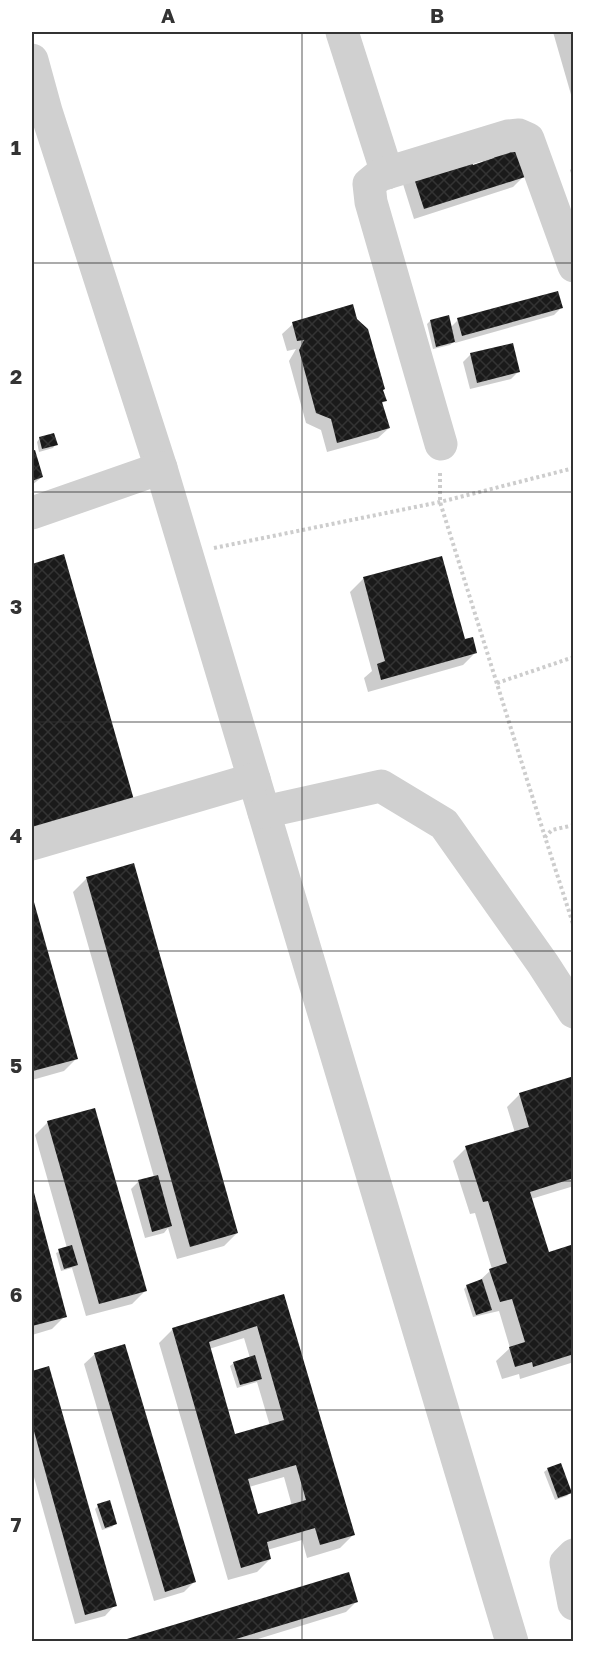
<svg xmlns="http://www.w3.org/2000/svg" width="605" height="1673" viewBox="0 0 605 1673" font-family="'Golos Text',sans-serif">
<defs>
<pattern id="building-cross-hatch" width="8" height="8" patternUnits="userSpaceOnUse" patternTransform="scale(1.5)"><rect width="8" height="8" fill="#1a1a1a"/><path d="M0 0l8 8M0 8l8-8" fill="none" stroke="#333"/></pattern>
</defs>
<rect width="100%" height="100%" fill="#fff"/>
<!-- shadow -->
<g fill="#0003" fill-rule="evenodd">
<path d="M 553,32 L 574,32 L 574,105 Z"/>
<path d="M 491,148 L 523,177 L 513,187 L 414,219 L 403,184 L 483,163 L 481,158 Z"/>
<path d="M 574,167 L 574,183 L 570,170 Z"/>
<path d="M 561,308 L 554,315 L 455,343 L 455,341 L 450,345 L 433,349 L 427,324 L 430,321 L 450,328 L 458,320 Z"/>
<path d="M 293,324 L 382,390 L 385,401 L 381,404 L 389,428 L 378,438 L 327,452 L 321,430 L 306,423 L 289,361 L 296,349 L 287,351 L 282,334 Z"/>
<path d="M 470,355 L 518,372 L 511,379 L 470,389 L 463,362 Z"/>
<path d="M 40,438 L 56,444 L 53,448 L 39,452 L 37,442 Z"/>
<path d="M 34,451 L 42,477 L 32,485 L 32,452 Z"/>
<path d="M 63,556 L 32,838 L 32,565 Z"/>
<path d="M 441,558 L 463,641 L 476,652 L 463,665 L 368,692 L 364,678 L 372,671 L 350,592 L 363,579 Z"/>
<path d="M 133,865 L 237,1233 L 224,1246 L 177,1259 L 168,1228 L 164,1233 L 145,1238 L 131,1189 L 138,1182 L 154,1177 L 73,892 L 86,879 Z"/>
<path d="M 32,898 L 77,1058 L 64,1071 L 32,1080 Z"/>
<path d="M 574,1078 L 574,1186 L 531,1199 L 548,1254 L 574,1246 L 574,1362 L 520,1379 L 519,1374 L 502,1379 L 496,1361 L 510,1348 L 499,1311 L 473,1317 L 464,1289 L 467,1286 L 477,1283 L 492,1269 L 475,1213 L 470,1214 L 453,1161 L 466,1148 L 515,1133 L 507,1107 L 520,1094 Z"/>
<path d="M 48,1122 L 145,1291 L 132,1304 L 86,1316 L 72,1268 L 61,1271 L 56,1253 L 67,1248 L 35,1135 Z"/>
<path d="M 32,1188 L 65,1316 L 52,1329 L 32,1335 Z"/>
<path d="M 283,1296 L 353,1535 L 340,1548 L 307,1558 L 302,1540 L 267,1550 L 270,1559 L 257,1572 L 228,1580 L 159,1343 L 172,1330 ZM 244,1338 L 250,1358 L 234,1363 L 230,1366 L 237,1388 L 257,1382 L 270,1426 L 234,1436 L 209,1349 ZM 284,1477 L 292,1506 L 257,1516 L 249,1487 Z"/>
<path d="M 95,1354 L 194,1582 L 184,1592 L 154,1601 L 84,1364 Z"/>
<path d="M 48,1368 L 115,1605 L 105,1616 L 75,1624 L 32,1470 L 32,1373 Z"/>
<path d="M 548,1469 L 570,1492 L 567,1496 L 555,1500 L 544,1472 Z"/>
<path d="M 98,1506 L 116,1523 L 112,1527 L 102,1530 L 95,1509 Z"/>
<path d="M 356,1602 L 346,1612 L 248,1642 L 120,1642 Z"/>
</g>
<!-- building -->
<g fill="url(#building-cross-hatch)" fill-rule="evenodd">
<path d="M 513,139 L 525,177 L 424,209 L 412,172 L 469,154 L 473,165 L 494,158 L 491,146 Z"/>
<path d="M 558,291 L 563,308 L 462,336 L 457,318 Z"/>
<path d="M 353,304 L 357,319 L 368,329 L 385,389 L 383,390 L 387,401 L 382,402 L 390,428 L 337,443 L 331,419 L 316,413 L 299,350 L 304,340 L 297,341 L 292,322 Z"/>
<path d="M 449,315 L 455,342 L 436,347 L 430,320 Z"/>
<path d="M 513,343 L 520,372 L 477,383 L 470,353 Z"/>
<path d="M 54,433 L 58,445 L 42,449 L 39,437 Z"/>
<path d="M 35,450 L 43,477 L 32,481 L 32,451 Z"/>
<path d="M 64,554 L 134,800 L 32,830 L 32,583 L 33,583 L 32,564 Z"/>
<path d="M 442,556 L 465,639 L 473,637 L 477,653 L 381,680 L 377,664 L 385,661 L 363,577 Z"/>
<path d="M 134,863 L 238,1233 L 190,1247 L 86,877 Z"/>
<path d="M 32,895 L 78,1059 L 33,1071 L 32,1066 Z"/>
<path d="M 574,1076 L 574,1178 L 530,1192 L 549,1252 L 574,1244 L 574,1354 L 533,1367 L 532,1362 L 515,1367 L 509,1347 L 525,1342 L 512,1299 L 500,1302 L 489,1269 L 507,1263 L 488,1201 L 483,1202 L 465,1146 L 529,1127 L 519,1093 Z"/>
<path d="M 95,1108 L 147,1291 L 99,1304 L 47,1121 Z"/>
<path d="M 158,1175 L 172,1226 L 152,1232 L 138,1180 Z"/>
<path d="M 32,1185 L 67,1317 L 32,1326 Z"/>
<path d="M 72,1245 L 78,1265 L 64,1269 L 58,1249 Z"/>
<path d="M 482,1279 L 492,1310 L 476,1315 L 466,1285 Z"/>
<path d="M 284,1294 L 355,1535 L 320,1545 L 315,1528 L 267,1542 L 271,1559 L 241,1568 L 172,1328 ZM 257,1326 L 284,1420 L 235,1434 L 209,1342 ZM 296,1465 L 306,1500 L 258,1514 L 248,1479 Z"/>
<path d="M 125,1344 L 196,1582 L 165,1592 L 94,1353 Z"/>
<path d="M 255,1355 L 262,1379 L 240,1385 L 233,1362 Z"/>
<path d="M 49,1366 L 117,1606 L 85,1615 L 32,1424 L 32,1371 Z"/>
<path d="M 561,1463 L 572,1493 L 558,1498 L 547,1468 Z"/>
<path d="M 110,1500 L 117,1524 L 105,1528 L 97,1504 Z"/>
<path d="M 349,1572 L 358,1602 L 226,1642 L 117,1642 Z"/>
</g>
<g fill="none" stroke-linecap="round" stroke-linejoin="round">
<!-- path -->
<g stroke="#cdcdcd" stroke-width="4" stroke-dasharray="3 3" stroke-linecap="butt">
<path d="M 440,473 L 440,502 L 545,837"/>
<path d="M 214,548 L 440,502 L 574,468"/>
<path d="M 497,683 L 574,657"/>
<path d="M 574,825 L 552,830 L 545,837 L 574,927"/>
</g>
<!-- minor -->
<g stroke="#d0d0d0" stroke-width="33">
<path d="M 342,32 L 387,173"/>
<path d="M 32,60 L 46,111 L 161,468 L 512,1642"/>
<path d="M 441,444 L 371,202 L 369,184 L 380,175 L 508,136 L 519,135 L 528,139 L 574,266"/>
<path d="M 32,513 L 161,468"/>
<path d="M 264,812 L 381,786 L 444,824 L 543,964 L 574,1012"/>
<path d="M 32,844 L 254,779"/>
<path d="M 574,1555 L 566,1563 L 574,1604"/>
</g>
</g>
<!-- grid -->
<path fill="none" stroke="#333" stroke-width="1.5" stroke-opacity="0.55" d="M 302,32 L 302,1642M 32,263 L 574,263M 32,492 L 574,492M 32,722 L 574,722M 32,951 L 574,951M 32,1181 L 574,1181M 32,1410 L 574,1410"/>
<!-- border -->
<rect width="605" height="1673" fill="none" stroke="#ffffff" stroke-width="66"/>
<rect x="33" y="33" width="539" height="1607" fill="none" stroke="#333" stroke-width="2"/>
<g font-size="20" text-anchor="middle" font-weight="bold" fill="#333">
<text x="168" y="23">A</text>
<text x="437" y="23">B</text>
<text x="16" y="155">1</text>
<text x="16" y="384">2</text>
<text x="16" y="614">3</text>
<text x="16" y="843">4</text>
<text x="16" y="1073">5</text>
<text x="16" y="1302">6</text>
<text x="16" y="1532">7</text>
</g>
</svg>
